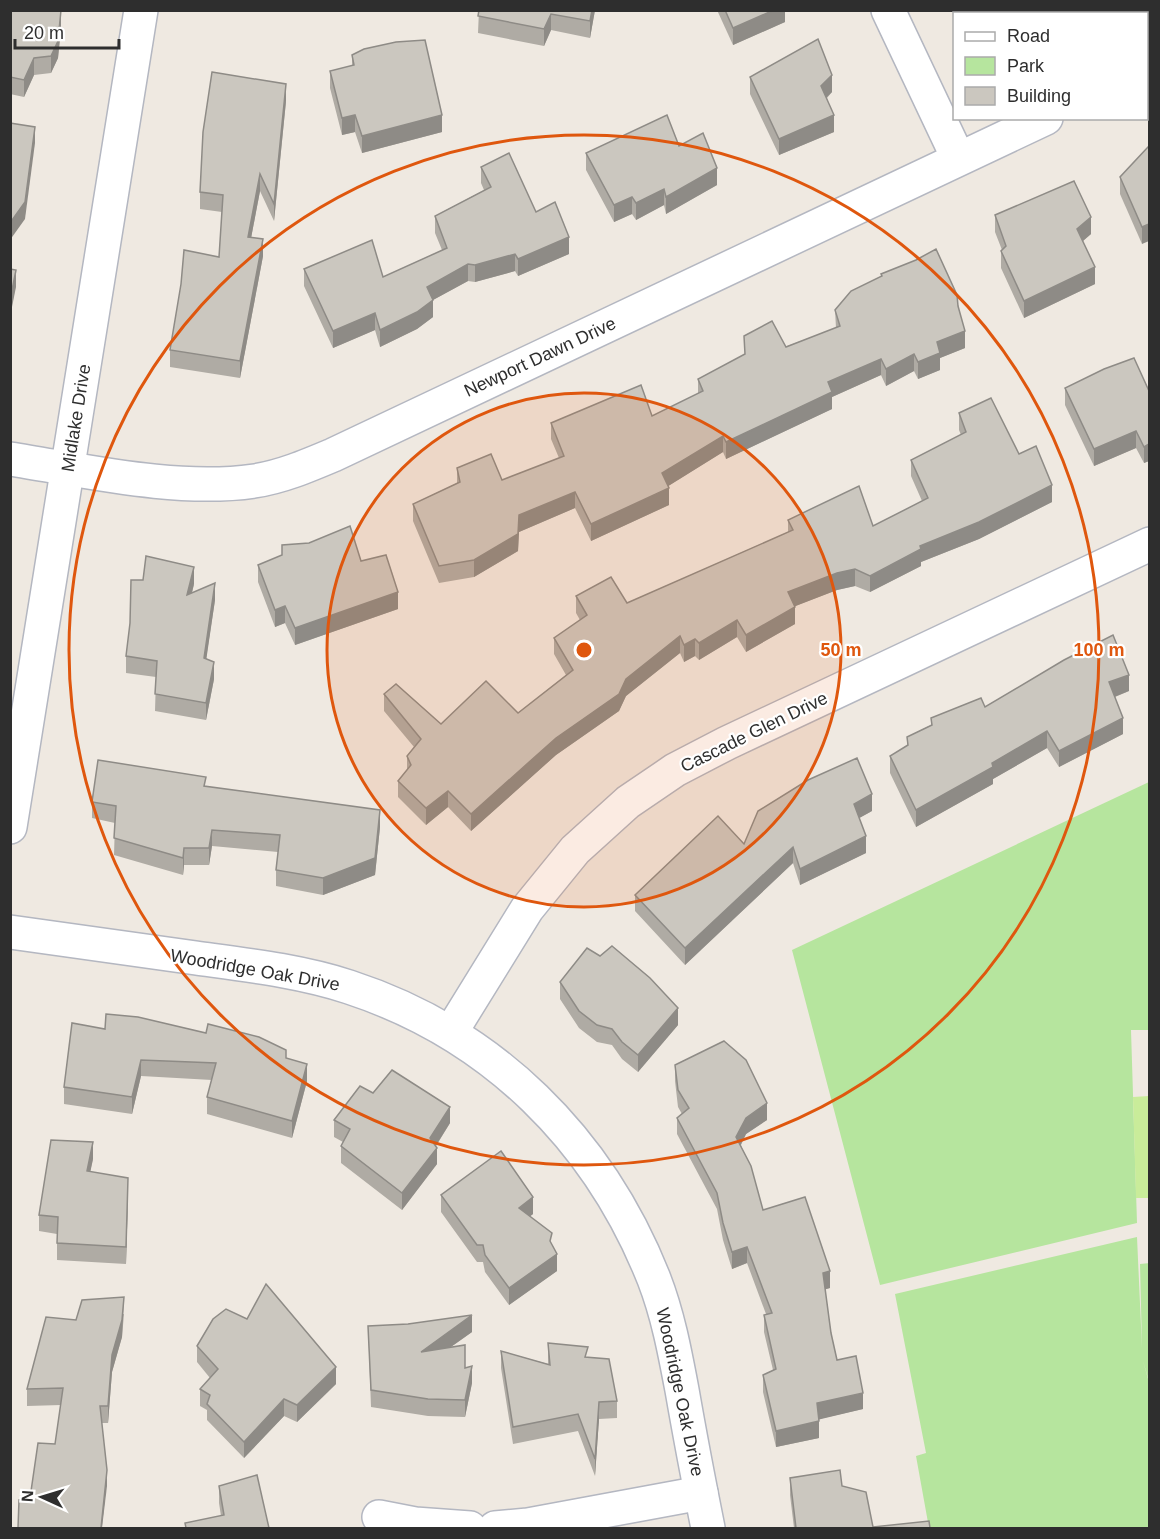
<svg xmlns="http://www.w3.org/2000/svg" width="1160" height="1539" viewBox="0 0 1160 1539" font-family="Arial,sans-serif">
<rect width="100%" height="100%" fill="#efe9e1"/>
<!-- green -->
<g fill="#b6e59e">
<path d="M 1149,782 L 1149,1030 L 1131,1030 L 1137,1223 L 880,1285 L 792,950 Z"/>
<path d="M 1137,1237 L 1142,1348 L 1140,1264 L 1150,1263 L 1149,1381 L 1143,1361 L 1150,1386 L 1149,1528 L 929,1528 L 916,1456 L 926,1453 L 895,1294 Z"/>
</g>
<!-- pitch -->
<path fill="#c9ec9a" d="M 1149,1096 L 1149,1198 L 1136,1198 L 1133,1097 Z"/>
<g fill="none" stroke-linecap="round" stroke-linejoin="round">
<defs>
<g id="minor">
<path d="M 888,10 L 958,158"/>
<path d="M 1146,72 L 1150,71"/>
<path d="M 10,459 C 87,471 177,492 254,481 C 281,477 307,466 333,455 L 1046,118"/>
<path d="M 10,827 L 141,10"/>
<path d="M 10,932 C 72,941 134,949 196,958 C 247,965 300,971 349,987 C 493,1034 599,1140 654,1279 C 668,1315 675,1353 682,1390 C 690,1436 699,1483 708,1528"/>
<path d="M 451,1032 L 527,909 L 575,850 L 628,802 L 675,770 L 727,743 L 1150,544"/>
<path d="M 379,1517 L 415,1524 L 470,1528"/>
<path d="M 495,1528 L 528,1525 L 701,1493"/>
</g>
</defs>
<!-- minor casing -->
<use href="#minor" stroke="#b4b7c1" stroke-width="36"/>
<!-- minor -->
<use href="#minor" stroke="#fff" stroke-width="33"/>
</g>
<!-- wall -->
<g fill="#afaba4">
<path d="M 10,10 L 61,28 L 58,58 L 51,73 L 34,75 L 24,97 L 10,94 Z"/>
<path d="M 479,10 L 595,10 L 590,38 L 551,30 L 544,46 L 478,33 Z"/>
<path d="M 717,10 L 785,10 L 785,22 L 733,45 Z"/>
<path d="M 973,10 L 1080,10 L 1080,14 L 974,14 Z"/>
<path d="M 352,55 L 442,132 L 362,153 L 355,132 L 342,135 L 330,88 L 330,71 L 352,66 Z"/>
<path d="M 750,77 L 832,92 L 827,98 L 834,132 L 779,155 L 750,94 Z"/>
<path d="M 286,101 L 274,221 L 260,191 L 251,238 L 263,256 L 240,378 L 170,367 L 170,350 L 219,257 L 222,212 L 200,209 L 200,192 Z"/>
<path d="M 679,146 L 717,185 L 666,214 L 664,205 L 636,220 L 632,214 L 614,222 L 586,170 L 586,153 Z"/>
<path d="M 1149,146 L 1142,244 L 1120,194 L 1120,177 Z"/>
<path d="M 481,167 L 536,212 L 569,254 L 518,276 L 515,271 L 475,282 L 468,281 L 433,300 L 433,317 L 417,329 L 380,347 L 375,330 L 333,348 L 304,286 L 304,269 L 383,277 L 442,250 L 435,233 L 435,216 L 484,190 L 481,183 Z"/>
<path d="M 995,215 L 1091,234 L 1083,241 L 1095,284 L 1024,318 L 1001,268 L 1001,251 L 1002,250 L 995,232 Z"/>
<path d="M 881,274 L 958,306 L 965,348 L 940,358 L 940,370 L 918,379 L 914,371 L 886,386 L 881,375 L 832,397 L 832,409 L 726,459 L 723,452 L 668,486 L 669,505 L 591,541 L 575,508 L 519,532 L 518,551 L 474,577 L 439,583 L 413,521 L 413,504 L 457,483 L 457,468 L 502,480 L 559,458 L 551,439 L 551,423 L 652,416 L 698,394 L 698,379 L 836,328 L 835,310 L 881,277 Z"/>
<path d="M 1065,388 L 1149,391 L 1149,461 L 1144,463 L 1136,448 L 1094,466 L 1065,405 Z"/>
<path d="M 959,413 L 1019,454 L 1052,502 L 979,539 L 921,562 L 921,566 L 870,592 L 855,586 L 837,590 L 795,606 L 795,624 L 746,652 L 737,637 L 699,660 L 695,656 L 684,662 L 680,653 L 626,696 L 619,711 L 556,755 L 471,831 L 448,807 L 426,825 L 398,797 L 398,781 L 407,770 L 407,756 L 414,747 L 384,711 L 384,694 L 441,724 L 518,713 L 566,675 L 554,654 L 554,638 L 580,620 L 576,613 L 576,596 L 627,603 L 788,532 L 788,520 L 873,526 L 922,501 L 911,476 L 911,460 L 961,435 L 959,430 Z"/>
<path d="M 361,561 L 398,609 L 295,645 L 285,623 L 275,627 L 258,582 L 258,565 Z"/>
<path d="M 194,584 L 192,593 L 215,600 L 206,659 L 214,679 L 206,720 L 155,711 L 156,677 L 126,673 L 126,656 Z"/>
<path d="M 1129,691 L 1115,697 L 1123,734 L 1059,767 L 1047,748 L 993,779 L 993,784 L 916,827 L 890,773 L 890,756 L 907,746 L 907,737 L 931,725 L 931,718 Z"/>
<path d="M 206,786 L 380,827 L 375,875 L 323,895 L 276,886 L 276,870 L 278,852 L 212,846 L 209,865 L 184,865 L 183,875 L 114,855 L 115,823 L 92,818 L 92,802 Z"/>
<path d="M 872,811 L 859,818 L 866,853 L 800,885 L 793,863 L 685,965 L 635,911 L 635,895 L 744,844 Z"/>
<path d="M 560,982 L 678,1025 L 638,1072 L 622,1059 L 612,1045 L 597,1042 L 579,1028 L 560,999 Z"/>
<path d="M 105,1029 L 286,1058 L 307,1081 L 292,1138 L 207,1114 L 207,1097 L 212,1080 L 141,1076 L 132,1114 L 64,1104 L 64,1087 Z"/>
<path d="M 675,1065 L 767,1120 L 746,1134 L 741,1145 L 763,1210 L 830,1288 L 825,1289 L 831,1333 L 837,1360 L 863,1409 L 819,1419 L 819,1438 L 776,1447 L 763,1392 L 763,1375 L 773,1370 L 764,1332 L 764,1315 L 766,1314 L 747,1263 L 732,1269 L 723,1240 L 717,1209 L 677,1134 L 677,1118 L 682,1114 L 678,1107 L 675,1081 Z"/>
<path d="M 334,1120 L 450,1123 L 436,1146 L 437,1164 L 402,1210 L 341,1163 L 341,1146 L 343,1142 L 334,1137 Z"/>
<path d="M 93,1159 L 90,1171 L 128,1195 L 126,1264 L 57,1260 L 57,1234 L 39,1231 L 39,1215 Z"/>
<path d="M 441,1195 L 533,1214 L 530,1216 L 552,1245 L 557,1271 L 509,1305 L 485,1272 L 483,1262 L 477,1262 L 441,1212 Z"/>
<path d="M 124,1314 L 122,1337 L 112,1372 L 108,1423 L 102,1423 L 107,1486 L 30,1498 L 55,1444 L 61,1405 L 27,1406 L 27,1389 L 76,1320 Z"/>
<path d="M 368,1326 L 472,1332 L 451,1347 L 465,1368 L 472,1383 L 465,1417 L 428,1416 L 371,1407 Z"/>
<path d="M 548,1343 L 588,1358 L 617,1401 L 617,1418 L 599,1419 L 595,1476 L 578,1431 L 513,1444 L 501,1368 L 501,1351 L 548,1364 Z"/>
<path d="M 197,1346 L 336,1384 L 297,1422 L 284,1416 L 244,1458 L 207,1420 L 207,1410 L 200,1406 L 200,1389 L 210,1378 L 197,1362 Z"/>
<path d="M 790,1478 L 842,1486 L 873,1527 L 930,1528 L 794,1528 L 790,1495 Z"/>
<path d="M 219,1486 L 269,1528 L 185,1528 L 185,1523 L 221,1516 L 219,1503 Z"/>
</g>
<!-- shaded-wall -->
<g fill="#8e8b86">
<path d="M 592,10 L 595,10 L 590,38 L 590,21 Z"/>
<path d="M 774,10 L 785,10 L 785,22 L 733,45 L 733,28 Z"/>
<path d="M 1066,10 L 1080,10 L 1080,14 L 1061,14 Z"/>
<path d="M 61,11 L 61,28 L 58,58 L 51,73 L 51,56 Z"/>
<path d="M 551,14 L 551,30 L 544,46 L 544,29 Z"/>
<path d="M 34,58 L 34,75 L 24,97 L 24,80 Z"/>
<path d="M 832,75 L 832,92 L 821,103 L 821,86 Z"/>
<path d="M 286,84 L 286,101 L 274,221 L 274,204 Z"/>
<path d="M 355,115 L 355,132 L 342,135 L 342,118 Z"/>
<path d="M 442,115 L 442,132 L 362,153 L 362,136 Z"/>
<path d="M 834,115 L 834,132 L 779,155 L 779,139 Z"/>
<path d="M 35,127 L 35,143 L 25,219 L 10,240 L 10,223 Z"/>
<path d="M 717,168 L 717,185 L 666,214 L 666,197 Z"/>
<path d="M 260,174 L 260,191 L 248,254 L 248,237 Z"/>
<path d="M 664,189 L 664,205 L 636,220 L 636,203 Z"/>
<path d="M 632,197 L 632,214 L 614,222 L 614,205 Z"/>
<path d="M 1091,217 L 1091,234 L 1077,246 L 1077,229 Z"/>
<path d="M 1149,224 L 1149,241 L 1142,244 L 1142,227 Z"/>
<path d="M 569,237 L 569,254 L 518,276 L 518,259 Z"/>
<path d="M 263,239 L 263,256 L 240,378 L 240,361 Z"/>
<path d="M 515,254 L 515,271 L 475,282 L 475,265 Z"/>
<path d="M 468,264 L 468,281 L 433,300 L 433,317 L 417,329 L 380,347 L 380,330 L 427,287 Z"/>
<path d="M 1095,267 L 1095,284 L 1024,318 L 1024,301 Z"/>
<path d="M 16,270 L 16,287 L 10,317 L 10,300 Z"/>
<path d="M 375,313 L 375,330 L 333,348 L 333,331 Z"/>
<path d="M 965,331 L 965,348 L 940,358 L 940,370 L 918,379 L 918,362 L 937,342 Z"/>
<path d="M 914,354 L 914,371 L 886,386 L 886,369 Z"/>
<path d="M 881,359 L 881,375 L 832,397 L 832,409 L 726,459 L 726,442 L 828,382 Z"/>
<path d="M 1136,431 L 1136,448 L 1094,466 L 1094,449 Z"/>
<path d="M 723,436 L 723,452 L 662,490 L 662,473 Z"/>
<path d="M 1149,444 L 1149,461 L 1144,463 L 1144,447 Z"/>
<path d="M 1052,485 L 1052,502 L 979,539 L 921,562 L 921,566 L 870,592 L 870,576 L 920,546 Z"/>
<path d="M 669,488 L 669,505 L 591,541 L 591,524 Z"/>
<path d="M 575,492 L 575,508 L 519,532 L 518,551 L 474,577 L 474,560 L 519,515 Z"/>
<path d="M 194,567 L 194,584 L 187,612 L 187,595 Z"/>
<path d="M 855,569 L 855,586 L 837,590 L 788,609 L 788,592 L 837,573 Z"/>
<path d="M 215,583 L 215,600 L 204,675 L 204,658 Z"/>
<path d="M 398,592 L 398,609 L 295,645 L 295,628 Z"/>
<path d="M 285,606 L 285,623 L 275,627 L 275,610 Z"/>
<path d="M 795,607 L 795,624 L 746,652 L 746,635 Z"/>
<path d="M 737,620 L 737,637 L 699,660 L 699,643 Z"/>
<path d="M 680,636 L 680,653 L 626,696 L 619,711 L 556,755 L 471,831 L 471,814 L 556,738 L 626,679 Z"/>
<path d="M 695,639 L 695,656 L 684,662 L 684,645 Z"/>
<path d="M 214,662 L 214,679 L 206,720 L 206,703 Z"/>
<path d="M 1129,675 L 1129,691 L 1109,699 L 1109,682 Z"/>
<path d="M 1123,718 L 1123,734 L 1059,767 L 1059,751 Z"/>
<path d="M 1047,731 L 1047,748 L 993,779 L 993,784 L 916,827 L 916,810 L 992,763 Z"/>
<path d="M 448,791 L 448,807 L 426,825 L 426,808 Z"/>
<path d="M 872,794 L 872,811 L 854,821 L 854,804 Z"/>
<path d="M 380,810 L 380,827 L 375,875 L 323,895 L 323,878 Z"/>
<path d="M 212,830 L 212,846 L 209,865 L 209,848 Z"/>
<path d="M 866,836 L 866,853 L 800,885 L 800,869 Z"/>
<path d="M 793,847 L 793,863 L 685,965 L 685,948 Z"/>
<path d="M 184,848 L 184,865 L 183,875 L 183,858 Z"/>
<path d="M 678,1008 L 678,1025 L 638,1072 L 638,1055 Z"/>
<path d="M 141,1060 L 141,1076 L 132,1114 L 132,1097 Z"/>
<path d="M 307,1064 L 307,1081 L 292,1138 L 292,1121 Z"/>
<path d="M 767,1103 L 767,1120 L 746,1134 L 736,1154 L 736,1137 L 746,1118 Z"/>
<path d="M 450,1107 L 450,1123 L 430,1155 L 430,1138 Z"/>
<path d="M 93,1142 L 93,1159 L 87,1188 L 87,1171 Z"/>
<path d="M 437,1148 L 437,1164 L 402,1210 L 402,1193 Z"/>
<path d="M 128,1178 L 128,1195 L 126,1264 L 126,1247 Z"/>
<path d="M 533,1197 L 533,1214 L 519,1225 L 519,1208 Z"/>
<path d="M 747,1247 L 747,1263 L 732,1269 L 732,1252 Z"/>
<path d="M 557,1254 L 557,1271 L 509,1305 L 509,1288 Z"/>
<path d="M 830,1271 L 830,1288 L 823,1290 L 823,1273 Z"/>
<path d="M 124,1297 L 122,1337 L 112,1372 L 108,1423 L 108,1406 L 112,1355 Z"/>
<path d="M 472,1315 L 472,1332 L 421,1368 L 421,1352 Z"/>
<path d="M 472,1366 L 472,1383 L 465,1417 L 465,1400 Z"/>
<path d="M 336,1367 L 336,1384 L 297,1422 L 297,1405 Z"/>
<path d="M 863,1393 L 863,1409 L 817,1420 L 817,1403 Z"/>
<path d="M 284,1399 L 284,1416 L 244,1458 L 244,1442 Z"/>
<path d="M 599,1402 L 599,1419 L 595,1476 L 595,1459 Z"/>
<path d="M 819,1421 L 819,1438 L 776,1447 L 776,1431 Z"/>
<path d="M 107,1470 L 107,1486 L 102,1528 L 101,1528 Z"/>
</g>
<!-- building -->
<g fill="#cbc7bf" stroke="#8e8b86" stroke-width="1.5">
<path d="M 10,10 L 61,10 L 58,41 L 51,56 L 34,58 L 24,80 L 10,77 Z"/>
<path d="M 479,10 L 592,10 L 590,21 L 551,14 L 544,29 L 478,16 Z"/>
<path d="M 725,10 L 774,10 L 733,28 Z"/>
<path d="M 981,10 L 1066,10 L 1061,14 L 983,14 Z"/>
<path d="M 818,39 L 832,75 L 821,86 L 834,115 L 779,139 L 750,77 Z"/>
<path d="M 425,40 L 442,115 L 362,136 L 355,115 L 342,118 L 330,71 L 354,65 L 352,55 L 364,49 L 396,42 Z"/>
<path d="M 212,72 L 286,84 L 274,204 L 260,174 L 248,237 L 263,239 L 240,361 L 170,350 L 181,284 L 184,250 L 219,257 L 223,195 L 200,192 L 203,132 Z"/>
<path d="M 667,115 L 679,146 L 703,133 L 717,168 L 666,197 L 664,189 L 636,203 L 632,197 L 614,205 L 586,153 Z"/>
<path d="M 10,123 L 35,127 L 25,202 L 10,223 Z"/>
<path d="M 1149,146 L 1149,224 L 1142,227 L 1120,177 L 1148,147 Z"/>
<path d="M 509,153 L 536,212 L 555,202 L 569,237 L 518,259 L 515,254 L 475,265 L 468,264 L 427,287 L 433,300 L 417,312 L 380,330 L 375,313 L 333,331 L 304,269 L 372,240 L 383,277 L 447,248 L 435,216 L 491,187 L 481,167 Z"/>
<path d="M 1074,181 L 1091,217 L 1077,229 L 1095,267 L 1024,301 L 1001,251 L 1006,246 L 995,215 Z"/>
<path d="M 936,249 L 957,295 L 958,306 L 965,331 L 937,342 L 940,353 L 918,362 L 914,354 L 886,369 L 881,359 L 828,382 L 832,392 L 726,442 L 723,436 L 662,473 L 669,488 L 591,524 L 575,492 L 519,515 L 518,534 L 474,560 L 439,566 L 413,504 L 460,482 L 457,468 L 491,454 L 502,480 L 564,456 L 551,423 L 641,385 L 652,416 L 703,391 L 698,379 L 745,354 L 744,336 L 772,321 L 786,347 L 840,326 L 835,310 L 851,291 L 882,276 L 881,274 L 916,260 Z"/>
<path d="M 10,269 L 16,270 L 10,300 Z"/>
<path d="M 1134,358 L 1149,391 L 1149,444 L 1144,447 L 1136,431 L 1094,449 L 1065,388 L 1104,369 Z"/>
<path d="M 991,398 L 1019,454 L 1036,446 L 1052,485 L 979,522 L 920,546 L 921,549 L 870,576 L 855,569 L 837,573 L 788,592 L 795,607 L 746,635 L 737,620 L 699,643 L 695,639 L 684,645 L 680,636 L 626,679 L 619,694 L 556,738 L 471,814 L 448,791 L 426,808 L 398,781 L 411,765 L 407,756 L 421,739 L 384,694 L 396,684 L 441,724 L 486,681 L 518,713 L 573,670 L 554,638 L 587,615 L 576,596 L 611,577 L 627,603 L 793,530 L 788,520 L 859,486 L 873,526 L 928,498 L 911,460 L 966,432 L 959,413 Z"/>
<path d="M 350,526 L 361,561 L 386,555 L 398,592 L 295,628 L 285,606 L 275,610 L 258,565 L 282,555 L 282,545 L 309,543 Z"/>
<path d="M 146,556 L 194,567 L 187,595 L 215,583 L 204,658 L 214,662 L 206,703 L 155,694 L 157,661 L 126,656 L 130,623 L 131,580 L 143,580 Z"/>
<path d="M 1113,635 L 1129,675 L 1109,682 L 1123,718 L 1059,751 L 1047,731 L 992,763 L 993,767 L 916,810 L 890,756 L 908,745 L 907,737 L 932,725 L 931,718 L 981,698 L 985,707 L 1064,660 Z"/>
<path d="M 857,758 L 872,794 L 854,804 L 866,836 L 800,869 L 793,847 L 685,948 L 635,895 L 718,816 L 744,844 L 758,811 L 808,780 Z"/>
<path d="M 98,760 L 206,777 L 204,786 L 380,810 L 375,858 L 323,878 L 276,870 L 280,835 L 212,830 L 209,848 L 184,848 L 183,858 L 114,838 L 116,806 L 92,802 Z"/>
<path d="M 612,946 L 650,978 L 678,1008 L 638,1055 L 622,1042 L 612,1029 L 597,1025 L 579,1011 L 560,982 L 587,948 L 600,956 Z"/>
<path d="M 106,1014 L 138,1017 L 206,1033 L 208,1024 L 259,1037 L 286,1050 L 286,1058 L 307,1064 L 292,1121 L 207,1097 L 216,1063 L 141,1060 L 132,1097 L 64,1087 L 72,1023 L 105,1029 Z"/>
<path d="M 724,1041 L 746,1060 L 767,1103 L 746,1118 L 736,1137 L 751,1166 L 763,1210 L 805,1197 L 830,1271 L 823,1273 L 831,1333 L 837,1360 L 856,1356 L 863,1393 L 817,1403 L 819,1421 L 776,1431 L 763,1375 L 776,1369 L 764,1315 L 772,1313 L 747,1247 L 732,1252 L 723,1223 L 717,1193 L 677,1118 L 689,1108 L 678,1090 L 675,1065 Z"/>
<path d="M 392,1070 L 450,1107 L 430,1138 L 437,1148 L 402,1193 L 341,1146 L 350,1129 L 334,1120 L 360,1086 L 373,1093 Z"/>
<path d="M 51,1140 L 93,1142 L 87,1171 L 128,1178 L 126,1247 L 57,1243 L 58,1217 L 39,1215 Z"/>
<path d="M 501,1151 L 533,1197 L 519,1208 L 552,1233 L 550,1241 L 557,1254 L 509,1288 L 485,1255 L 483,1245 L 477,1245 L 441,1195 Z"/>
<path d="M 266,1284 L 336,1367 L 297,1405 L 284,1399 L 244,1442 L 207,1404 L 210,1395 L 200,1389 L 218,1369 L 197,1346 L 213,1319 L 226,1309 L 247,1319 Z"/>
<path d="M 124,1297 L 122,1320 L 112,1355 L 108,1406 L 100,1406 L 107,1470 L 101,1528 L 18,1528 L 19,1500 L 30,1498 L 38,1443 L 55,1444 L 63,1388 L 27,1389 L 46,1317 L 76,1320 L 82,1300 Z"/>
<path d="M 472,1315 L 421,1352 L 465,1345 L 465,1368 L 472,1366 L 465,1400 L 428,1399 L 371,1390 L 368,1326 L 408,1324 Z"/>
<path d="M 548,1343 L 588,1347 L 585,1357 L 609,1359 L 617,1401 L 599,1402 L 595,1459 L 578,1414 L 513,1427 L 501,1351 L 550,1365 Z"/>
<path d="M 840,1470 L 842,1486 L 866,1492 L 873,1527 L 929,1521 L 930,1528 L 796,1528 L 790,1478 Z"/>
<path d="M 257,1475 L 269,1528 L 186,1528 L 185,1523 L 224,1515 L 219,1486 Z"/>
</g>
<!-- distance rings -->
<circle cx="584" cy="650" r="257" fill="#df570e" fill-opacity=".12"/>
<g fill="none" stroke="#df570e" stroke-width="3">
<circle cx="584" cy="650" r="257"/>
<circle cx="584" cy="650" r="515"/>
</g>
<g text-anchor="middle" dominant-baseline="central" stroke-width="4.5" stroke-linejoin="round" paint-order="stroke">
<!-- street labels -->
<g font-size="18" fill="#2e2e2e" stroke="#fff">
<text transform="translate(540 357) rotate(-25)">Newport Dawn Drive</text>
<text transform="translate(76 418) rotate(-81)">Midlake Drive</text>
<text transform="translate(754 732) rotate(-26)">Cascade Glen Drive</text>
<text transform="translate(255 970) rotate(10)">Woodridge Oak Drive</text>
<text transform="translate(680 1392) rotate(78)">Woodridge Oak Drive</text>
</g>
</g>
<circle cx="584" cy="650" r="9" fill="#df570e" stroke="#fff" stroke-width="3"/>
<g font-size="18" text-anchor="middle" font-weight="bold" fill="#df570e" stroke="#fff" stroke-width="4.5" stroke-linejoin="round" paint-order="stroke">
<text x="841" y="656">50 m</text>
<text x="1099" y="656">100 m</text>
</g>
<!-- border -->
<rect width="1160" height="1539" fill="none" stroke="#2e2e2e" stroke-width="24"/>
<!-- legend -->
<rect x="953" y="12" width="195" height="108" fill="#ffffff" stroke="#ababab" stroke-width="1.5"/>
<rect x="965" y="32" width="30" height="9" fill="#ffffff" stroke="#ababab" stroke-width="1.5"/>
<text x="1007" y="42" font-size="18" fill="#2e2e2e">Road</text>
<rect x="965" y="57" width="30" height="18" fill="#b6e59e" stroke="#ababab" stroke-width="1.5"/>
<text x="1007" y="72" font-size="18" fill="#2e2e2e">Park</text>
<rect x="965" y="87" width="30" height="18" fill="#cbc7bf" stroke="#ababab" stroke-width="1.5"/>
<text x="1007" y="102" font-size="18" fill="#2e2e2e">Building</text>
<!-- north arrow -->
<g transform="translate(42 1497) rotate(274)" stroke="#ffffff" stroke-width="4.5" paint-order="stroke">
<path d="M0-4.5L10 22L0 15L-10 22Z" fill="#2e2e2e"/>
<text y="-9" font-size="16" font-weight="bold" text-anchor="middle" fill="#2e2e2e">N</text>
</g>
<!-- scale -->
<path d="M15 39v9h104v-9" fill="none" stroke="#2e2e2e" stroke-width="3"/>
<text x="24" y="39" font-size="18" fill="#2e2e2e" stroke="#ffffff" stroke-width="4.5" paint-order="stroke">20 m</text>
</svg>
